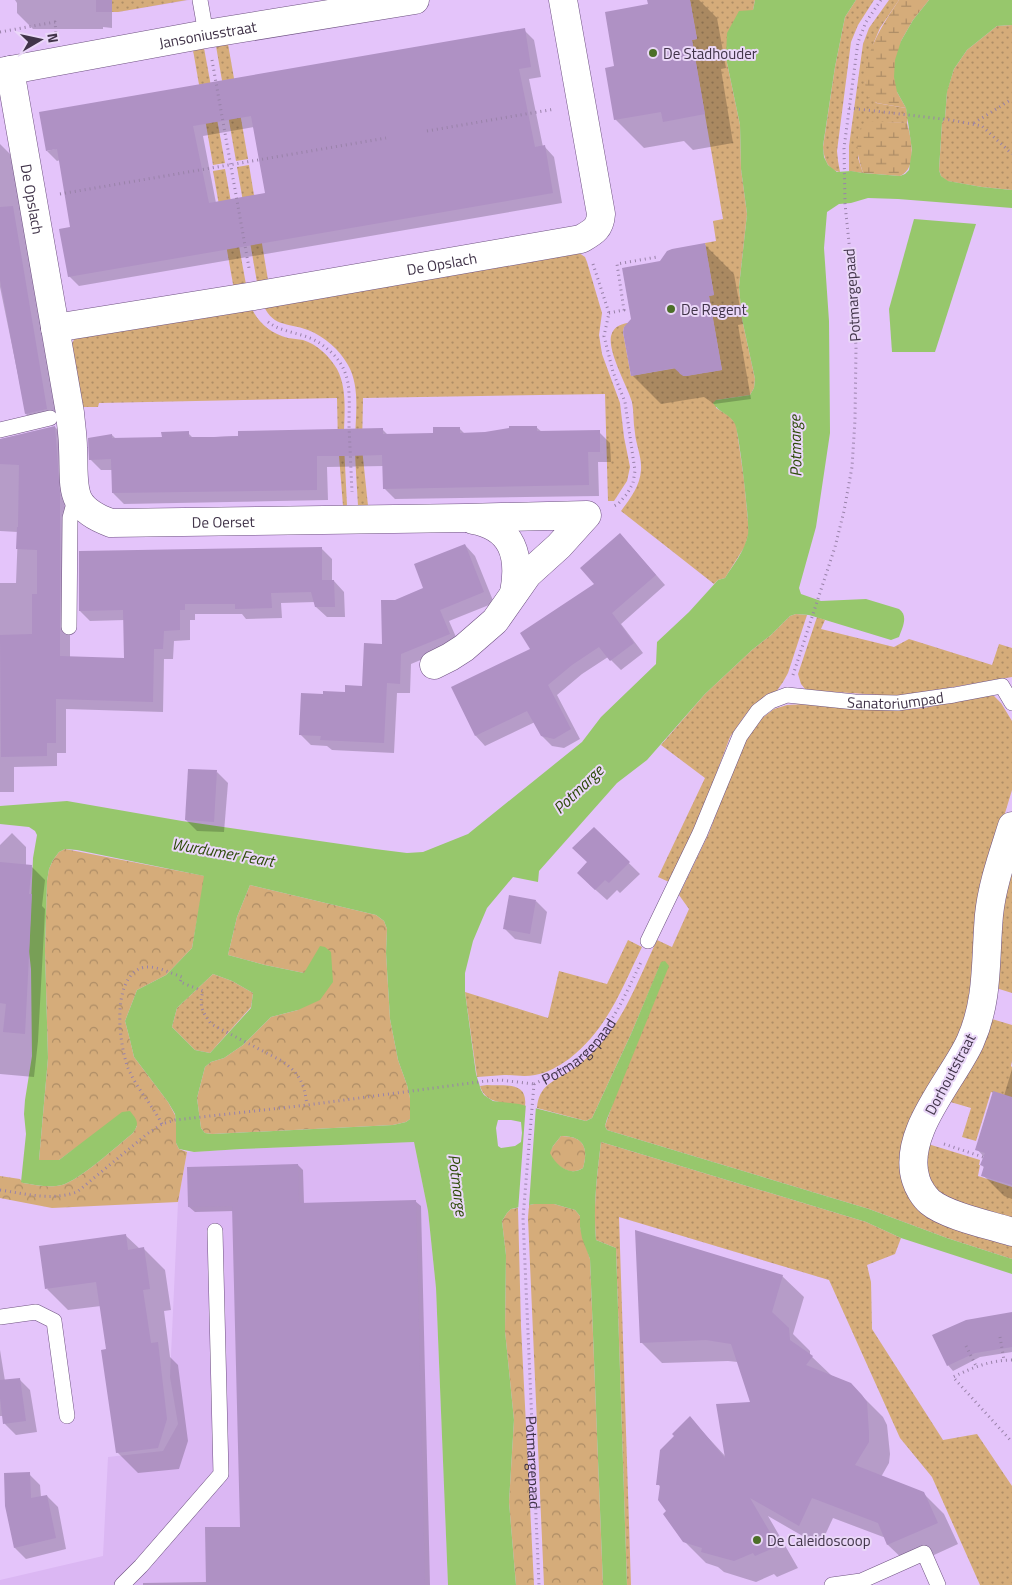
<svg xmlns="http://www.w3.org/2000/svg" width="1012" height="1585" viewBox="0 0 1012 1585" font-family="'Titillium Web',sans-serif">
<defs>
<pattern id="green-dots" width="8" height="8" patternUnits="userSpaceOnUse" patternTransform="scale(1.25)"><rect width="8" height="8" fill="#d5ac7a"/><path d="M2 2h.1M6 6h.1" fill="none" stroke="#ae8d66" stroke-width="1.8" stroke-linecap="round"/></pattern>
<pattern id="forest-crowns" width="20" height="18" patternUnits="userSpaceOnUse" patternTransform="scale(1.25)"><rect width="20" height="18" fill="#d5ac7a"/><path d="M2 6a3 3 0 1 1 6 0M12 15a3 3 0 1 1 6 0" fill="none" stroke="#ae8d66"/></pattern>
<pattern id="wetland-marsh" width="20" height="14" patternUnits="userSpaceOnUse" patternTransform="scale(1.25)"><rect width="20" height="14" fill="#d5ac7a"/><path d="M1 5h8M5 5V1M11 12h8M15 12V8" fill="none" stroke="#ae8d66"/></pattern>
</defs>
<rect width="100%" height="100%" fill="#e4c4fa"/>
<!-- built -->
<g fill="#dbb7f3">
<path d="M 96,0 L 190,0 L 118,12 L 96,12 Z"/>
<path d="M 414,1142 L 428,1211 L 436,1288 L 448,1585 L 0,1585 L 0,1580 L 103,1556 L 108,1457 L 163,1451 L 178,1424 L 170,1377 L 178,1202 L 187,1152 L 194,1152 L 241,1149 Z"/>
</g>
<!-- green -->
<g fill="url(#green-dots)">
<path d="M 112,0 L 187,0 L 118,12 L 112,12 Z"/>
<path d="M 690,0 L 755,0 L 753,10 L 726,58 L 740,125 L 741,169 L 747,214 L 739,287 L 742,319 L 755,379 L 754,388 L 750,395 L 716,400 L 716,408 L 729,416 L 736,424 L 744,480 L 749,532 L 745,546 L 725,578 L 718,580 L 714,584 L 621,511 C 630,499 640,486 641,470 C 642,457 636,445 635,433 C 633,422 634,412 632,402 C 627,385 608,353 611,336 C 614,325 622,324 632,322 L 624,327 L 623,332 L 631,376 L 677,368 L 680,374 L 686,376 L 722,370 L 709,296 L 714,295 L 705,243 L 716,241 L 713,221 L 723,219 L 692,40 L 697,39 Z"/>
<path d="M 856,0 L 874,0 L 858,25 L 851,42 L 837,151 L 838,161 L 840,172 C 827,170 824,158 823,147 L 835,67 L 845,17 Z"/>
<path d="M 889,0 L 899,0 L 880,28 L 874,42 L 865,82 L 876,103 L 906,108 L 908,118 L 907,123 L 866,122 L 858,158 L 863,173 L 849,171 L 849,146 L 863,44 L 869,28 Z"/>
<path d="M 1012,25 L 1012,190 L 982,187 L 947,181 L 941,176 L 939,170 L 942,123 L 945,118 L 947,91 L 954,69 L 967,50 L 997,26 Z"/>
<path d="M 228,44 L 248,159 L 236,161 L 216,46 Z"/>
<path d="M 204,48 L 225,163 L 213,165 L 193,50 Z"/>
<path d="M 249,165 L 268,280 L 258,288 L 237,167 Z"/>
<path d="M 225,169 L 247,290 L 234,287 L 233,284 L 213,171 Z"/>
<path d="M 572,248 L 585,257 L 587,262 L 602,313 L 599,335 L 602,354 L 620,403 L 624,437 L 630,467 L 627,481 L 614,501 L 608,501 L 605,394 L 363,398 L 362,448 L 368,506 L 358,506 C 357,485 355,464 355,444 C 355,418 361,388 348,365 C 339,349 325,337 308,330 C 287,322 271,328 262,301 Z"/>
<path d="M 250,304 C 256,321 269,333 288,338 C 293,339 298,339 303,340 C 317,344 330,357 337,369 C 349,392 343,420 344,445 C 345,465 346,485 347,506 L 343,506 L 338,443 L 337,398 L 99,403 L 98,407 L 79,407 L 70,347 L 75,338 Z"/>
<path d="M 796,614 L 807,615 L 788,673 L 783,682 L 776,692 L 766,695 L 746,714 L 730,737 L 703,809 L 669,882 L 658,877 L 705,778 L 661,745 L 705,694 L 752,650 L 771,635 L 790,616 Z"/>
<path d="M 817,617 L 825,620 L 821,629 L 894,647 L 909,639 L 992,665 L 999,644 L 1012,648 L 1012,677 L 948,688 L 895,696 L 806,690 L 801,684 L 798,674 Z"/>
<path d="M 989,695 L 994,696 L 1001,703 L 1012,721 L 1012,790 L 986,876 L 973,998 L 903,1174 L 1012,1243 L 1012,1259 L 947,1238 L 869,1209 L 607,1130 L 605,1126 L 661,963 L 631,1034 L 592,1118 L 586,1121 L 537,1108 C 539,1085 553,1082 570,1071 C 579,1065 587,1058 594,1051 C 624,1021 639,978 657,940 L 672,947 L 689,909 L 679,895 L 709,833 L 736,760 L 744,744 L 752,730 L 762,718 L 774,709 L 787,705 L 806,704 L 883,710 L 902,710 L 924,708 Z"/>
<path d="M 1012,866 L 1012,993 L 996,988 L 999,926 Z"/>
<path d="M 628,940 L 642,947 C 621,990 608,1028 569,1059 C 559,1066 547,1073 535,1075 C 524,1077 514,1075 504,1075 C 495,1076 486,1076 477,1077 L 465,992 L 548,1018 L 559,971 L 607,984 Z"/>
<path d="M 213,974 L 232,981 L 253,993 L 251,1007 L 210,1053 L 195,1050 L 172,1027 L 177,1008 Z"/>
<path d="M 992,1019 L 1012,1025 L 1012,1061 L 1011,1066 L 1012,1067 L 1012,1098 L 991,1092 L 976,1141 L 962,1137 L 971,1108 L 947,1101 Z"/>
<path d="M 487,1085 C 505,1086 528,1081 525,1106 C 509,1102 486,1106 480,1086 Z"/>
<path d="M 601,1142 L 866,1222 L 901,1238 L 895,1254 L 867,1265 L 871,1282 L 872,1329 L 943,1440 L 977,1434 L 1012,1486 L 1012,1585 L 980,1585 L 932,1477 L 900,1438 L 829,1280 L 619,1217 L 631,1585 L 627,1585 L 616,1248 L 596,1240 C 593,1207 597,1175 601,1142 Z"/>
<path d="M 928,1144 L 980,1160 L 979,1165 L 980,1165 L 978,1176 L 1012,1187 L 1012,1220 L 953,1202 L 938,1194 L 926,1177 Z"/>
</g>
<!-- forest -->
<g fill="url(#forest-crowns)">
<path d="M 65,849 L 205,876 L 192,948 L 166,975 L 137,990 L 125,1021 L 130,1040 L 134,1057 L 168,1102 L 175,1115 L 176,1124 L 176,1143 L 179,1149 L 187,1152 L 178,1202 L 52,1208 L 0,1198 L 0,1176 L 20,1179 L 23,1183 C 35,1185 50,1188 62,1185 C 80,1180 117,1146 133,1133 L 137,1126 L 74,1149 L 59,1160 L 39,1160 L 48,1058 L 45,951 L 47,881 L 49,869 L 53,860 L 59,852 Z"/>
<path d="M 250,885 L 376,915 L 384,921 L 387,929 L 386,953 L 390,1019 L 398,1060 L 407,1085 L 410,1098 L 410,1119 L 406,1122 L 393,1125 L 212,1134 L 205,1133 L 201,1128 L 197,1098 L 205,1067 L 211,1062 L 224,1058 L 243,1045 L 271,1017 L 298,1010 L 304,973 L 265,965 L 228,955 L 237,917 Z"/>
<path d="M 561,1136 C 583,1136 589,1147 583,1168 C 569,1177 556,1166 549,1153 L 553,1146 Z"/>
<path d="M 534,1204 L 554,1204 L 575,1210 L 580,1216 L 580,1227 L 590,1259 L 603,1585 L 544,1585 L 528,1218 L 529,1205 Z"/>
<path d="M 518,1208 L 521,1326 L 534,1585 L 516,1585 L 509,1502 L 514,1420 L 505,1331 L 506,1255 L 502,1221 L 507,1213 L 511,1209 Z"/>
</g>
<!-- wetland -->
<g fill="url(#wetland-marsh)">
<path d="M 899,0 L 929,0 L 913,20 L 901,41 L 897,92 L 906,108 L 877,103 L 868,97 C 867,92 865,86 865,81 C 865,51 883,24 899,0 Z"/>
<path d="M 866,121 L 907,123 C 911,138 918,168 900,176 L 863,173 C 858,158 852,134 866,121 Z"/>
</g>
<!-- water -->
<g fill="#97c76c" fill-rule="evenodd">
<path d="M 755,0 L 856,0 L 845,17 L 835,67 L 823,146 L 824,157 L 828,165 L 837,172 L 851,171 L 863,173 L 900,176 L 905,174 L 909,170 L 912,150 L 906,108 L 897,92 L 894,77 L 895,60 L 901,41 L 913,20 L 929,0 L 1012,0 L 1012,25 L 997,26 L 967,50 L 954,69 L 947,92 L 945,118 L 942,123 L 939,170 L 941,176 L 948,181 L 982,187 L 1012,190 L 1012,208 L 898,199 L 868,198 L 851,203 L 839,204 L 827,212 L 824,248 L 829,321 L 830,433 L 816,527 L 799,588 L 801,594 L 821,601 L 866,599 L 899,609 C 909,616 902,628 899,637 L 891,640 L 809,615 L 796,614 L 790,616 L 771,635 L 752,650 L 705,694 L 647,760 L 617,783 L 539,871 L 538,882 L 513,877 L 487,908 L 473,941 L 465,973 L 465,992 L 476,1074 L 481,1090 L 484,1095 L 493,1101 L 519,1104 L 586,1121 L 592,1118 L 631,1034 L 661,962 L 665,961 L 669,966 L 607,1119 L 605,1126 L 607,1130 L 869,1209 L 947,1238 L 1012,1259 L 1012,1274 L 901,1238 L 866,1222 L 601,1142 C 597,1175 593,1207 596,1240 L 616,1248 L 627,1585 L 603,1585 L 590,1259 L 582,1238 L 580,1227 L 580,1216 L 575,1210 L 554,1204 L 534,1204 L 511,1209 L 507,1213 L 502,1221 L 506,1255 L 505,1331 L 514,1420 L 509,1502 L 516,1585 L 448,1585 L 436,1288 L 428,1211 L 414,1142 L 241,1149 L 194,1152 L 179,1149 L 176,1143 L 176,1124 L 175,1114 L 168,1102 L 134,1057 L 130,1040 L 125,1021 L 137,990 L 166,975 L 192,948 L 204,876 L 77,850 L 65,849 L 59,852 L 53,860 L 49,869 L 47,881 L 45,951 L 48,1058 L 39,1160 L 59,1160 L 122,1112 L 130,1111 C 137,1120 140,1123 133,1133 C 117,1146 80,1180 62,1185 C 50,1188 35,1185 23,1183 L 21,1182 L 26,1134 L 24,1114 L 25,1100 L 32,1056 L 31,969 L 29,951 L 33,858 L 37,835 L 35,831 L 29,827 L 0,824 L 0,806 L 67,801 L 182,821 L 375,849 L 407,853 L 423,852 L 468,834 L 582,742 L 601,717 L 656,664 L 657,642 L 689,612 L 718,580 L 725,578 C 733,565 745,551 748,534 C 750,525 739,432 735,424 C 730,414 718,412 713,403 L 716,400 L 750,395 L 754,388 L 755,379 L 742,319 L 739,287 L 747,214 L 741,169 L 740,125 L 726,58 L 727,33 L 739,11 L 753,10 ZM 250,885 L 376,915 L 384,921 L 387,929 L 386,953 L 390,1019 L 398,1060 L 407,1085 L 410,1098 L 410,1119 L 406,1122 L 393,1125 L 212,1134 L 205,1133 L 201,1128 L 197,1098 L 205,1067 L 211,1062 L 224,1058 L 243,1045 L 271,1017 L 298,1010 L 320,1000 L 333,982 L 331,952 L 325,947 L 320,946 L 304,973 L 265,965 L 228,955 L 237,917 ZM 213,974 L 232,981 L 253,993 L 251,1008 L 210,1053 L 195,1050 L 172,1027 L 177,1008 ZM 498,1120 L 511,1120 L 521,1122 L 522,1133 L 521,1142 L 515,1146 L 501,1148 L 498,1146 L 496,1128 ZM 561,1136 C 583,1136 589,1147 583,1168 C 569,1177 556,1165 550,1153 L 553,1146 Z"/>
<path d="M 914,219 L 976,224 L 935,352 L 892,352 L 889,309 Z"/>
</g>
<!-- pier -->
<path fill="#e4c4fa" d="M 526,1103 L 536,1106 L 529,1205 L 529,1208 L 518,1211 Z"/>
<!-- shadow -->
<g fill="#0003" fill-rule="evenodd">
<path d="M 15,0 L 112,0 L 112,28 L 103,27 L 103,29 L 33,29 L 17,13 L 17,3 Z"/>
<path d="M 648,0 L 699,0 L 717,18 L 726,68 L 721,69 L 733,143 L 693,150 L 684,141 L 644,148 L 615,119 L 616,67 L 649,5 Z"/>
<path d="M 524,30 L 534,40 L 541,77 L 529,79 L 543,147 L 544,146 L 554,157 L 562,203 L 79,286 L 69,276 L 71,228 L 60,160 L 57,161 L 47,151 ZM 254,127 L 267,194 L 216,203 L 203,136 Z"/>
<path d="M 0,144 L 10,154 L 19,193 L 57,419 L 37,424 L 26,414 L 0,287 Z"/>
<path d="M 705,245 L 734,274 L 743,324 L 738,325 L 751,399 L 714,404 L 704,397 L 661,404 L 632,375 L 633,320 Z"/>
<path d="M 55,427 L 65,437 L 70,504 L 70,657 L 125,659 L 125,620 L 90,621 L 80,611 L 321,548 L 332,559 L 332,582 L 334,581 L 344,592 L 345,617 L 327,617 L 316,607 L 315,602 L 281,603 L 282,618 L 246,619 L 242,614 L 195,614 L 195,620 L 190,620 L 190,640 L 174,641 L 173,659 L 164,659 L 163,712 L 66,709 L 66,753 L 57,753 L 57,766 L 14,767 L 14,792 L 0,792 L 0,583 L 16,583 L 18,532 L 0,531 L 0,440 Z"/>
<path d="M 536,427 L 542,432 L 599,432 L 610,443 L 611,462 L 598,462 L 599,496 L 395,499 L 384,488 L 384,466 L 327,467 L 328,500 L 124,504 L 113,493 L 113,470 L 101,470 L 90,459 L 112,435 L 116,439 L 163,438 L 188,433 L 193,438 L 383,430 L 388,435 L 434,434 L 459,428 L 465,434 L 485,434 Z"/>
<path d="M 465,545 L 475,556 L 494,603 L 449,621 L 459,644 L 411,664 L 410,693 L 397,693 L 394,753 L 332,750 L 327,746 L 311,745 L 300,734 L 324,696 L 346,693 L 364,688 L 383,645 L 395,601 L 425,589 Z"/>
<path d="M 630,545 L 665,585 L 621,624 L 643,653 L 621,670 L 608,657 L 582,674 L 557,695 L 580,739 L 564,748 L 552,746 L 542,736 L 535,722 L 485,746 L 476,736 L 453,687 L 532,650 L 596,584 Z"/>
<path d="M 217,772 L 228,783 L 224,832 L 197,831 L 186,820 Z"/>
<path d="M 594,829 L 640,874 L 620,893 L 617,890 L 607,900 L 589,884 L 588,862 Z"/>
<path d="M 12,833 L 26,847 L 26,866 L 31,866 L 45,880 L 42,906 L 45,909 L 44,930 L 38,1041 L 34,1077 L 0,1074 L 0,845 Z"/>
<path d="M 536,901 L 547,912 L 541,944 L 515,939 L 504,928 Z"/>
<path d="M 1012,1069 L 1012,1199 L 1004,1196 L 983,1175 L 985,1168 L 981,1165 L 984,1157 L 977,1149 L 1004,1096 Z"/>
<path d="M 298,1165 L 303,1170 L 304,1204 L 415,1201 L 421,1206 L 430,1585 L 143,1585 L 143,1583 L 207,1582 L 241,1528 L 234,1211 L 195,1212 L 189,1207 Z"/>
<path d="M 125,1235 L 140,1249 L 144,1249 L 165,1270 L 171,1310 L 164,1311 L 170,1357 L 178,1365 L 188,1441 L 179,1469 L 138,1473 L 117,1452 L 107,1350 L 101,1306 L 68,1310 L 47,1289 Z"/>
<path d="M 782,1276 L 804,1297 L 793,1334 L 810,1351 L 810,1355 L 832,1376 L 850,1384 L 883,1417 L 887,1425 L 890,1454 L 889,1463 L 881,1477 L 923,1493 L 944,1514 L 958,1544 L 910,1566 L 888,1545 L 886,1538 L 833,1518 L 820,1546 L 768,1516 L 798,1568 L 777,1577 L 774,1574 L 756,1582 L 724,1572 L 718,1567 L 706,1563 L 684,1541 L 668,1512 L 661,1488 L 658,1484 L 690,1418 L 726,1457 L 752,1403 L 738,1362 L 728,1361 L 662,1363 L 641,1342 Z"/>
<path d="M 1012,1315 L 1012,1352 L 980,1357 L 953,1371 L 948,1365 Z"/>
<path d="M 0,1350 L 5,1381 L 19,1379 L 30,1390 L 37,1432 L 16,1435 L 5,1424 L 4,1416 L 0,1416 Z"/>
<path d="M 29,1474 L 40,1485 L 41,1497 L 47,1496 L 58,1507 L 66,1549 L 26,1559 L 15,1548 Z"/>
</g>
<!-- building -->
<g fill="#af91c4" fill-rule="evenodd">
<path d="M 647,0 L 690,0 L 697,39 L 692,40 L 705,114 L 663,122 L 661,112 L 614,120 L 605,68 L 614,66 L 605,12 L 648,4 Z"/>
<path d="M 525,28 L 531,67 L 519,69 L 535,147 L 545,145 L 553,193 L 68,277 L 59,229 L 70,227 L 57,149 L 46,151 L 39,112 ZM 251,116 L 265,193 L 209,203 L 193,126 Z"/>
<path d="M 13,206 L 47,409 L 25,414 L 0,280 L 0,207 Z"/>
<path d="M 705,243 L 714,295 L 709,296 L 722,370 L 686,376 L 683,376 L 674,368 L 631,376 L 623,332 L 624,327 L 631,319 L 622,268 L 660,261 L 667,251 L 672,249 Z"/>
<path d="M 55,426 L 60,493 L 60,656 L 124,658 L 123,610 L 79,611 L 79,551 L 322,547 L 322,580 L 334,580 L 335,607 L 315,607 L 311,592 L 271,593 L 272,608 L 235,609 L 235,604 L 185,604 L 185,610 L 180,610 L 180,630 L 164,631 L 163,649 L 154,649 L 153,702 L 56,699 L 56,743 L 47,743 L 47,756 L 1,757 L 0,635 L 32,634 L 32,594 L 37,594 L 37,550 L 16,549 L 17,527 L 18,527 L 19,465 L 0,464 L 0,439 Z"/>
<path d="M 509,426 L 537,426 L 537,431 L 600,430 L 600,452 L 588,452 L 589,485 L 383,489 L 382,455 L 349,456 L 317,456 L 317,490 L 112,493 L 111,459 L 89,460 L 88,438 L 112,434 L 112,438 L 162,437 L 161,432 L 189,431 L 189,437 L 214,437 L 238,436 L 238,431 L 383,428 L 383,434 L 433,433 L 433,427 L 460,427 L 460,433 L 485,432 L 509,428 Z"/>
<path d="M 620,533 L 656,575 L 612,613 L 634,643 L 610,661 L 599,647 L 572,665 L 548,685 L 571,729 L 554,739 L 541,736 L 527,711 L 475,736 L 451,687 L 530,649 L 520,633 L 594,584 L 580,568 Z"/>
<path d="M 465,544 L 484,592 L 440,610 L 450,634 L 401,654 L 400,684 L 387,683 L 384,743 L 320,740 L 321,736 L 299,735 L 301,693 L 323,694 L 323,691 L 345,692 L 345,685 L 362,686 L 364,643 L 382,644 L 381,600 L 395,600 L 423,588 L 414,564 Z"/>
<path d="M 188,769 L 217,770 L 214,822 L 185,820 Z"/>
<path d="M 594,827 L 630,862 L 609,883 L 605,880 L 595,890 L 577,873 L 587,862 L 572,848 Z"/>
<path d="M 0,862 L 32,865 L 29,894 L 32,894 L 31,916 L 25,1034 L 3,1032 L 6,1004 L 0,1003 Z"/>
<path d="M 509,895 L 536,900 L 530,934 L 503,929 Z"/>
<path d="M 993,1091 L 1012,1097 L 1012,1185 L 981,1176 L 984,1166 L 980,1165 L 985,1153 L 975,1150 Z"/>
<path d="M 298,1164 L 299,1203 L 416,1200 L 425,1585 L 206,1585 L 205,1527 L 240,1527 L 232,1206 L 188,1207 L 187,1167 Z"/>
<path d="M 635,1230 L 783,1275 L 772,1312 L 789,1328 L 790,1340 L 813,1356 L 806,1365 L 851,1383 L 862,1395 L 867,1402 L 869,1433 L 869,1442 L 855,1465 L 924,1492 L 938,1523 L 887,1545 L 878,1523 L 812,1498 L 799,1526 L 750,1498 L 778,1546 L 755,1556 L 753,1553 L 734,1561 L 701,1552 L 702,1548 L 683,1542 L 663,1514 L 666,1511 L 658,1500 L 660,1485 L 656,1485 L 660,1450 L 674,1436 L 672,1434 L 690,1416 L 725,1458 L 716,1404 L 750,1402 L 731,1344 L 706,1340 L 640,1343 Z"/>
<path d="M 126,1234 L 128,1250 L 144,1247 L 150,1289 L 143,1290 L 151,1343 L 158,1342 L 167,1419 L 158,1448 L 116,1453 L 101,1350 L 106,1349 L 96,1282 L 45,1289 L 39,1246 Z"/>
<path d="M 1012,1312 L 1012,1347 L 975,1353 L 947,1366 L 932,1335 L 966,1320 Z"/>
<path d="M 20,1378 L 26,1421 L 3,1424 L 0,1398 L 0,1380 Z"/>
<path d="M 30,1472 L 31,1498 L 47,1495 L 56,1538 L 14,1548 L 5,1506 L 4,1473 Z"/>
</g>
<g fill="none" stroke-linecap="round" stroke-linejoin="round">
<defs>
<g id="service">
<path d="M 200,0 L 206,34"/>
<path d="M 0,430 L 50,418"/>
<path d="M 69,627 L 70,518 L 76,496"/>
<path id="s3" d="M 648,941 L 700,833 L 740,736 L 758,711 L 771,701 L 787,695 L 855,702 L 898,703 L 954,695 L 1002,686 L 1012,703"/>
<path d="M 0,1317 L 36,1312 L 54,1321 L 67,1416"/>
<path d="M 122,1585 L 141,1566 L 221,1474 L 215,1231"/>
<path d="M 832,1585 L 861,1581 L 924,1553 L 938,1585"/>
</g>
<g id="minor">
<path id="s4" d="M 10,70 L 70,413 C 71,425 73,437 73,448 C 75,488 67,507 111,523 L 464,518 L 587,515 L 559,546 L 528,574 L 495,621 L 464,648 L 450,657 L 434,665"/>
<path id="s5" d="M 0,72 L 206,34 L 415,0"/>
<path id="s6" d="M 55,328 L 254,296 L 581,239 C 593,232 600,229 601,214 L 563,0"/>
<path d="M 473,520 C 513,527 521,556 514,593"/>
<path d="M 1012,826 C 1003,855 992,885 989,915 C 985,959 989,1000 970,1042 C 952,1081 901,1134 916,1180 C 918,1187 924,1197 930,1202 C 947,1216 990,1225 1012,1232"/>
</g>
</defs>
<!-- service casing -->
<use href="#service" stroke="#6e5281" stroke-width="16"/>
<!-- minor casing -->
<use href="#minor" stroke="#6e5281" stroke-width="29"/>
<!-- path -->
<g stroke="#9982a9" stroke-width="3" stroke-dasharray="1 4" stroke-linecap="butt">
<path d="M 0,32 L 55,22 L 56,33"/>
<path d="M 212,60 L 249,268"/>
<path d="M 849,108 L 951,120 L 982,126 L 1012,154"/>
<path d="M 974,123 L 1012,99"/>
<path d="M 427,131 L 555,109"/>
<path d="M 60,194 L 386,138"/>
<path d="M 593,264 L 609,313 L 604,336 L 613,372 L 625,402 L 635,471 L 633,483 L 627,494 L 618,504 L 612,507"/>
<path d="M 609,313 L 624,310 L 617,264 L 657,257"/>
<path d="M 268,322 C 284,334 304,332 321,344 C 354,367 349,391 349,426 C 350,448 351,470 352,492"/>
<path d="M 793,675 L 835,547 L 844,511 L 852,467 L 855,420 L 856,347 L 851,262 L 845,204 L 844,148 L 858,42 L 866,22 L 881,0"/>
<path id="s1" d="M 534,1084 L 523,1218 L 539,1585"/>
<path id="s2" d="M 534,1084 C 550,1076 567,1068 580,1057 C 610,1031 625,996 642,960"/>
<path d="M 162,1124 C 151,1103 138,1091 128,1068 C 119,1044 111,980 141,968 C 154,964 170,973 182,977 L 180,982 L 203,991 C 199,1007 202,1011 211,1024 L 282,1061 C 300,1074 304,1083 307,1105"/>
<path d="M 944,1144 L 986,1158"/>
<path d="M 0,1190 C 27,1194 50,1201 77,1192 L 147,1134 L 162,1124 L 175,1120 L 307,1105 L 486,1081 L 500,1080 L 534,1084"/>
<path d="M 1000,1337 L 1004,1360"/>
<path d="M 966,1346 L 976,1366"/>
<path d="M 1012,1360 C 990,1360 972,1368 953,1377 L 1012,1442"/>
</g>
<!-- service -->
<use href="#service" stroke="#fff" stroke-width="15"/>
<!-- minor -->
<use href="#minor" stroke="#fff" stroke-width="28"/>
</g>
<!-- markers -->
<g fill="#4c6f28" stroke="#ead7f8" stroke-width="2">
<circle cx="653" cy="53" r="5"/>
<circle cx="671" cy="309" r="5"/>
<circle cx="757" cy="1540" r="5"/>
</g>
<g text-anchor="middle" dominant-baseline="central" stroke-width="4" stroke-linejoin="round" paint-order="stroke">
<!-- street labels -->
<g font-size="15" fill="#413449" stroke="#ead7f8">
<text stroke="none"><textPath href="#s5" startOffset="211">Jansoniusstraat</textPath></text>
<text stroke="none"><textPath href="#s4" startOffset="131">De Opslach</textPath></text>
<text stroke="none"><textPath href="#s6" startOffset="392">De Opslach</textPath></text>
<text transform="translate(852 295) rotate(-94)">Potmargepaad</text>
<text stroke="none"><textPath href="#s4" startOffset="589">De Oerset</textPath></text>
<text stroke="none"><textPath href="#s3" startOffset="398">Sanatoriumpad</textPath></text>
<text stroke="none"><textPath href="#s2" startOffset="56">Potmargepaad</textPath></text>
<text transform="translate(950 1074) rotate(-62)">Dorhoutstraat</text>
<text stroke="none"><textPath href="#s1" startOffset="379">Potmargepaad</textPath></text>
</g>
<!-- poi labels -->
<g font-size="15" fill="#413449" stroke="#ead7f8" text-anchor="start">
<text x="663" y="53">De Stadhouder</text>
<text x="681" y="309">De Regent</text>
<text x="767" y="1540">De Caleidoscoop</text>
</g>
<!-- water labels -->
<g font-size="16" font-style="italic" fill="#2d4a08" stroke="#ead7f8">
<text transform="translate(795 446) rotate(-91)">Potmarge</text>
<text transform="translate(578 789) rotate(-44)">Potmarge</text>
<text transform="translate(223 852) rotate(10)">Wurdumer Feart</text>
<text transform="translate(458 1185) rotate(83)">Potmarge</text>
</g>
</g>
<!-- north arrow -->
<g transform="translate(40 40) rotate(81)" stroke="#ead7f8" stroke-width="4" paint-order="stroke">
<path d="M0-4L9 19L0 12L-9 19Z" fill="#413449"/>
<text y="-8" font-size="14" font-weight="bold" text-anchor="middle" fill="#413449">N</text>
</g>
</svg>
